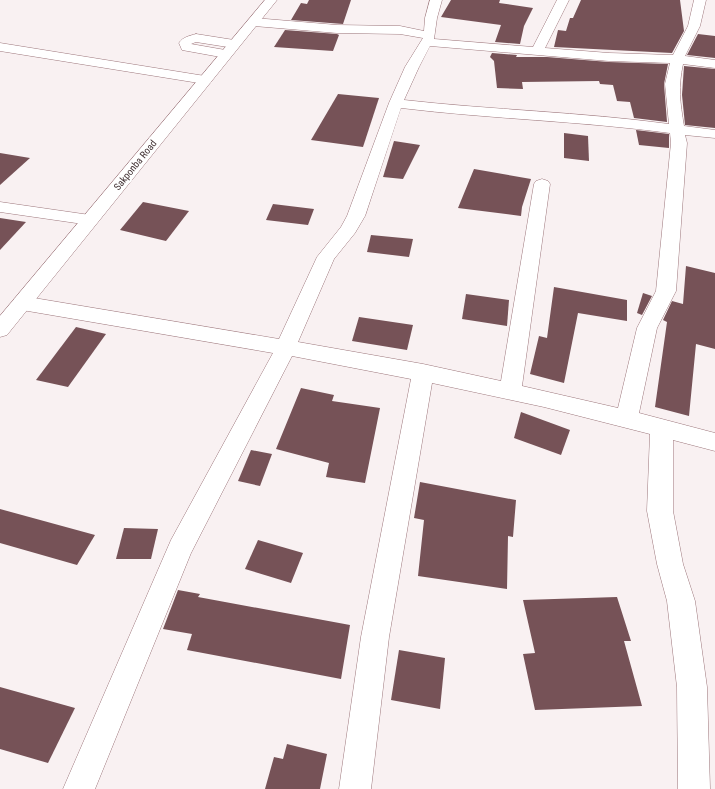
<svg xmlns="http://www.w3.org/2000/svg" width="715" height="789" viewBox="0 0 715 789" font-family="'Roboto Condensed',sans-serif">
<rect width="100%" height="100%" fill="#f9f1f2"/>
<!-- building -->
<g fill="#765257">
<path d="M 309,0 L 351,0 L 343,24 L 291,20 L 301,3 L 307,4 Z"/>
<path d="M 451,0 L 500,0 L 499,3 L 533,8 L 524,26 L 520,44 L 495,42 L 501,25 L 441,17 Z"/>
<path d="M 581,0 L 680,0 L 684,31 L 672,53 L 554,47 L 558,30 L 566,31 L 570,18 L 573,18 Z"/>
<path d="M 285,30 L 337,34 L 339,35 L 333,51 L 274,47 Z"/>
<path d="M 698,34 L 715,36 L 715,58 L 687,55 Z"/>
<path d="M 492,53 L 517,55 L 516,57 L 547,57 L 609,62 L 668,64 L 664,84 L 667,122 L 634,118 L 630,102 L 617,101 L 613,85 L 600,84 L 599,81 L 522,82 L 523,89 L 497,88 L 494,61 L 490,57 Z"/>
<path d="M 684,66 L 715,69 L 715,128 L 685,125 L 682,95 Z"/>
<path d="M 338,94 L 379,98 L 363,147 L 311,140 Z"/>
<path d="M 636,130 L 669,134 L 669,148 L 639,145 Z"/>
<path d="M 564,133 L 588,136 L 589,161 L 564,158 Z"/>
<path d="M 394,141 L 420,145 L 403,179 L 383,177 Z"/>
<path d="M 0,153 L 30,158 L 0,185 Z"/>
<path d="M 474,169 L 531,179 L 522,207 L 521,216 L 458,208 Z"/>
<path d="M 143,202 L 189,211 L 166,241 L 120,230 Z"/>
<path d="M 273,204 L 314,209 L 308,225 L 266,220 Z"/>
<path d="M 0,218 L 26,222 L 0,250 Z"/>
<path d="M 371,235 L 413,239 L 409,257 L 367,252 Z"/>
<path d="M 686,266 L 715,273 L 715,349 L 696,344 L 689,416 L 655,407 L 667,322 L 663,320 L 672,301 L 683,304 Z"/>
<path d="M 554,287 L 627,300 L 627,321 L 578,313 L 564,383 L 530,374 L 539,336 L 547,338 Z"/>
<path d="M 643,293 L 652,296 L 642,315 L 637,313 Z"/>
<path d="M 466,294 L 509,300 L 507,326 L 462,319 Z"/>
<path d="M 359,317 L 413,325 L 407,350 L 352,341 Z"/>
<path d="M 76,327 L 106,334 L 68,387 L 36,380 Z"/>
<path d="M 301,388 L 334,395 L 332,401 L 380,408 L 365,483 L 326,477 L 329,463 L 276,449 Z"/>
<path d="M 521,412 L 570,430 L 561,455 L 514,438 Z"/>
<path d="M 251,450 L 272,454 L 260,486 L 238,481 Z"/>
<path d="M 420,482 L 516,500 L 513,537 L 508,536 L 507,589 L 418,576 L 424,520 L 414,518 Z"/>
<path d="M 0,509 L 95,535 L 77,565 L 0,543 Z"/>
<path d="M 124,528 L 158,529 L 151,559 L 116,559 Z"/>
<path d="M 258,540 L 303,553 L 291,583 L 245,569 Z"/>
<path d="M 178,590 L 200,594 L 198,597 L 350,625 L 341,679 L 187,650 L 192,634 L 163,629 Z"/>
<path d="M 617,597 L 631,641 L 624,641 L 642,706 L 535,710 L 523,654 L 535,653 L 523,600 Z"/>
<path d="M 399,650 L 445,658 L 440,709 L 391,700 Z"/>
<path d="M 0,687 L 75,708 L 48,763 L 0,749 Z"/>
<path d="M 287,744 L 327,754 L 320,789 L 265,789 L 274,757 L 283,759 Z"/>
</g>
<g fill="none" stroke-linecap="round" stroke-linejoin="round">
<defs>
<g id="minor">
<path d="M 430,0 L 442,0 L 437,18 L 434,39 L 533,47 L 557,0 L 569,0 L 545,48 L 609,53 L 673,55 L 688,26 L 694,0 L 706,0 L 700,26 L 685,56 L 715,60 L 715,68 L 683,64 C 678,87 680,102 684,126 L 715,130 L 715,138 L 685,135 L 687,143 L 676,291 L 657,328 L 639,413 L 715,433 L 715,451 L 673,440 L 673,511 L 683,564 L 695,601 L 707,687 L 710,789 L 678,789 L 677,687 L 667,601 L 657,564 L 647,511 L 650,434 L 544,407 L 432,383 L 389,637 L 371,789 L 339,789 L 361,637 L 411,379 L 292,356 L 191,553 L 95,789 L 63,789 L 171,540 L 273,353 L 22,310 L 15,308 L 12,303 L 15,298 L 22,296 L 279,339 L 317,257 L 341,227 L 347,216 L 389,103 L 405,67 L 423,38 L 400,34 L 337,33 L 254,26 L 248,22 L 254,18 L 337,25 L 400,26 L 424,31 L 425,18 ZM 430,46 L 609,61 L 670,63 L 665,84 L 669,124 C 581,112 492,110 404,100 L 419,67 ZM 401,108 C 491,119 581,121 670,133 L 671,143 L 656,291 L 637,328 L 618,408 L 522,386 L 550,184 L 548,181 L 542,179 L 536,181 L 534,184 L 501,381 L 423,364 L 298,342 L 334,259 L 355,233 L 365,216 Z"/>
<path d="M 196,34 L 234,40 L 240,44 L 234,48 L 196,42 L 191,44 L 231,51 L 232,54 L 226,58 L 182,50 L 179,43 C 183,37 189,36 196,34 Z"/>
<path d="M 0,43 L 205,76 L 210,77 L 212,80 L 210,83 L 205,84 L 0,51 Z"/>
<path d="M 0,202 L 90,215 L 96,216 L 99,220 L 96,224 L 90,225 L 0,212 Z"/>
</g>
<path id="major" d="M 265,0 L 277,0 L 7,335 L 0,337 L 0,316 Z"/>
</defs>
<!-- minor casing -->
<use href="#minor" stroke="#9d777c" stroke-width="1"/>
<!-- major casing -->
<use href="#major" stroke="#9d777c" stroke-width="1"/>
<!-- minor -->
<use href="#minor" fill="#fff" fill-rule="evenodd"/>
<!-- major -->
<use href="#major" fill="#fff" fill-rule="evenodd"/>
</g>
<g text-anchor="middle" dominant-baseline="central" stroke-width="4" stroke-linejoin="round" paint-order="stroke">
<!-- far-street labels -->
<g font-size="10" fill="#443436" stroke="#fff">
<text transform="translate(135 165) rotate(-51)">Sakponba Road</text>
</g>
</g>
</svg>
